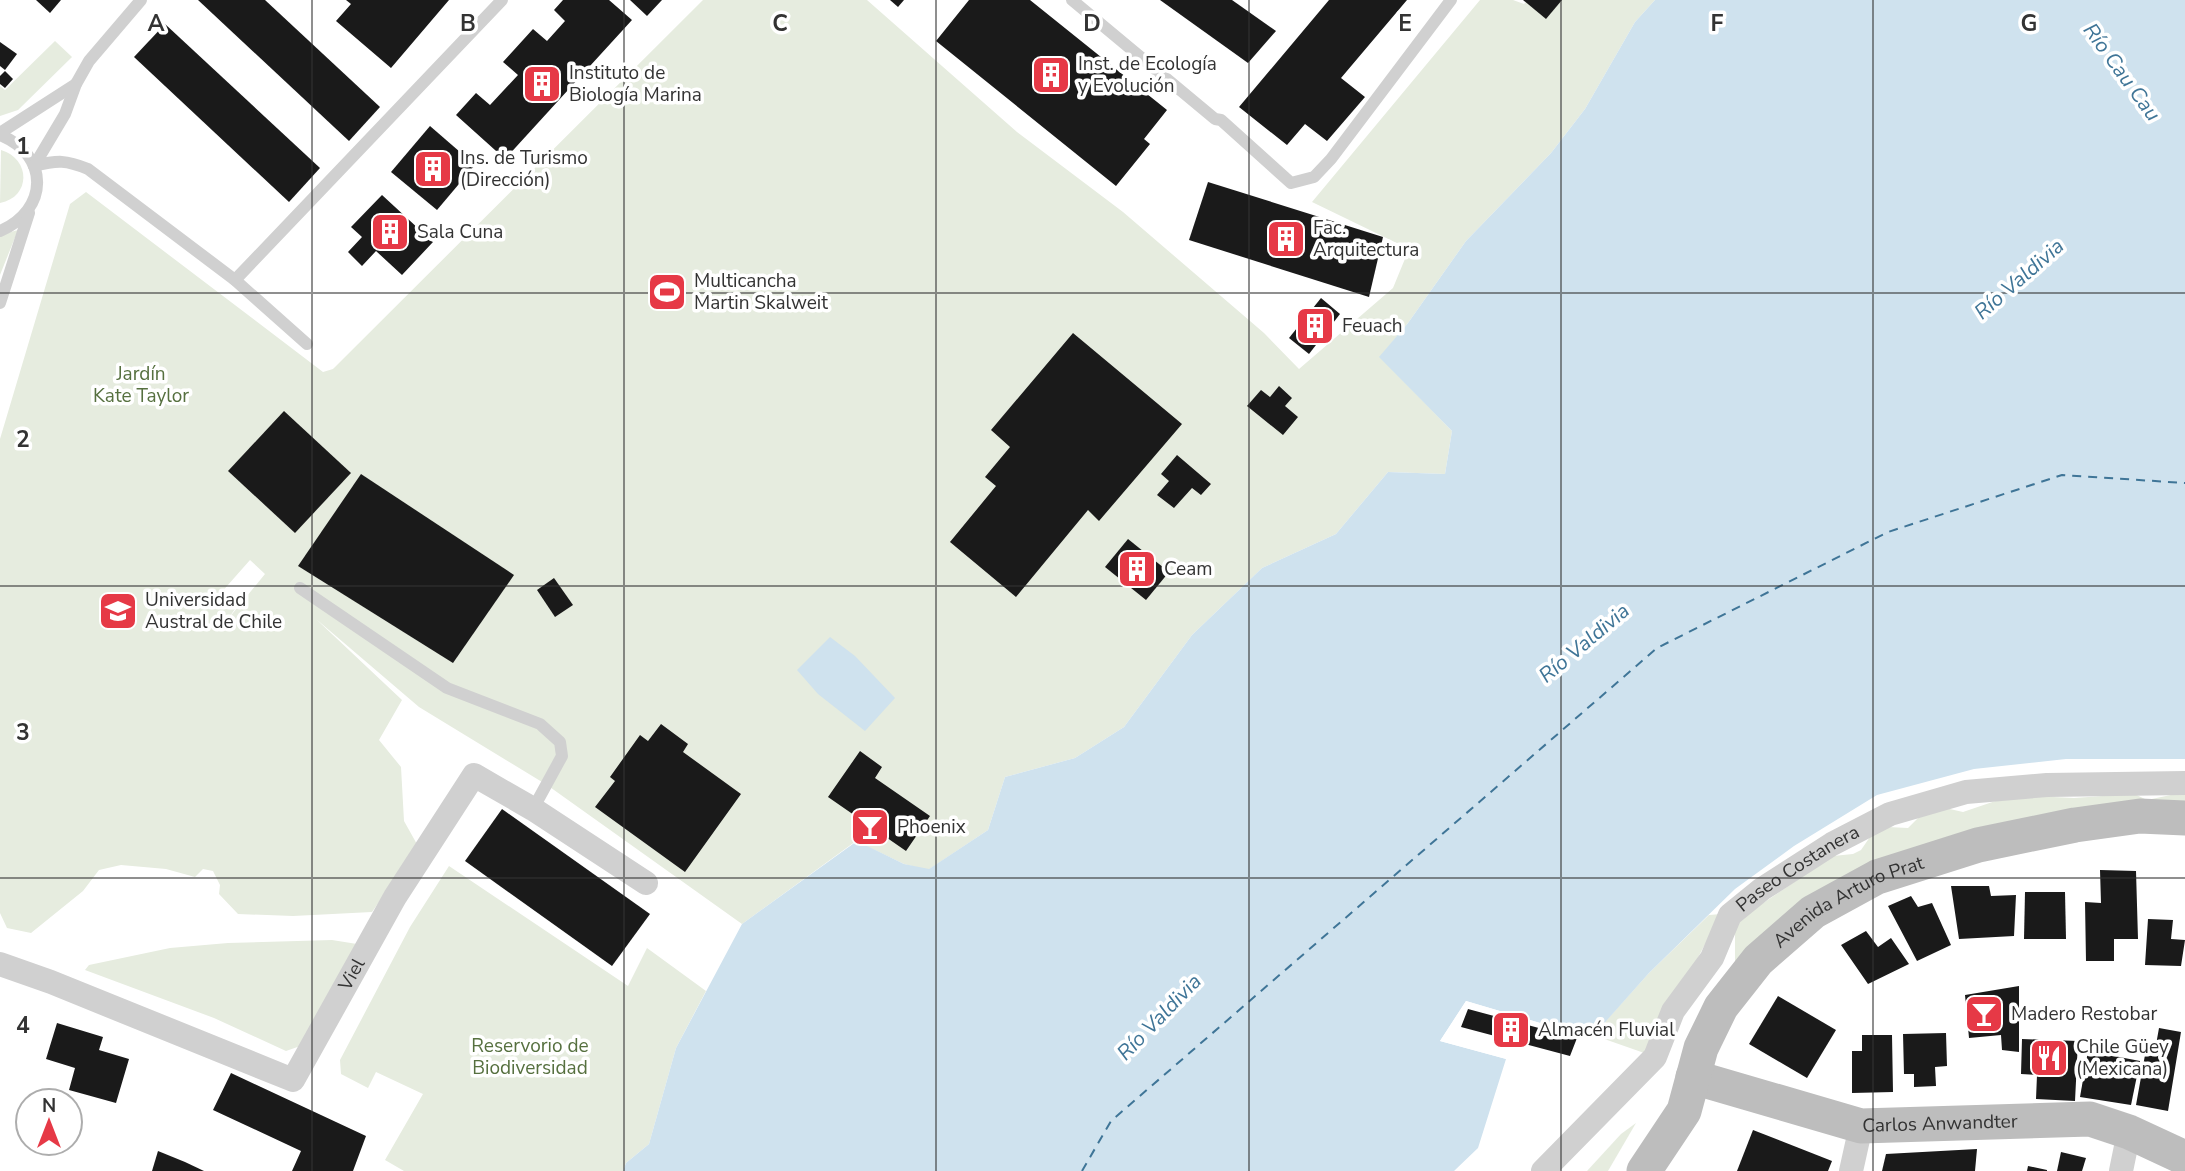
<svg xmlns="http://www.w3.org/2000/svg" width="2185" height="1171" viewBox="0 0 2185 1171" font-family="'Nunito Sans',sans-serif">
<rect width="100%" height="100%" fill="#fff"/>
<!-- green -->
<g fill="#e6ecdf" fill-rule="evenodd">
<path d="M 703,0 L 867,0 L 1017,132 L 1123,212 L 1264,333 L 1299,369 L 1393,288 L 1409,249 L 1312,202 L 1480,0 L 1513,0 L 1524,4 L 1528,0 L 1655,0 L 1635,22 L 1585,109 L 1551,153 L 1466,241 L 1408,323 L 1380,357 L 1452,431 L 1445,474 L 1388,472 L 1336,534 L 1262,568 L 1192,635 L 1124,727 L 1075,758 L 1005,777 L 988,830 L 928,870 L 904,864 L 856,841 L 742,924 L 547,785 L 419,707 L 316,619 L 402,700 L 379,740 L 401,767 L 404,821 L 418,846 L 372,912 L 293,916 L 238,914 L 219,894 L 220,885 L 213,871 L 203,869 L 195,877 L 166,869 L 121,865 L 99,870 L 83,891 L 31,933 L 7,928 L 0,913 L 0,439 L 70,204 L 86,192 L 323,372 L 333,369 ZM 250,560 L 265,574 L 228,619 L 235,609 L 220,594 Z"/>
<path d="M 55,41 L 72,57 L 18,110 L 0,116 L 0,86 L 5,90 Z"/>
<path d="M 1,150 C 31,159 31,197 0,203 Z"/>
<path d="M 18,230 L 0,275 L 0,235 Z"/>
<path d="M 2128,791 L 2147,800 L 2185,792 L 2185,804 L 1949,837 L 1735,968 L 1735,922 L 1833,856 L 1853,854 L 1861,850 L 1872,834 L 1888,827 L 1908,828 L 1922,814 L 1941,807 L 1963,812 L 2013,795 L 2074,798 L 2103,796 Z"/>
<path d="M 449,866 L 628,986 L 647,948 L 706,991 L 676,1048 L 649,1144 L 626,1163 L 623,1171 L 404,1171 L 385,1160 L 423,1094 L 376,1072 L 368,1088 L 341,1074 L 340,1060 L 410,927 Z"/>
<path d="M 1721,914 L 1647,1054 L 1593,1035 L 1649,973 L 1709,915 Z"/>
<path d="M 332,940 L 357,944 L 306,1044 L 286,1051 L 214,1018 L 85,970 L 89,965 L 170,948 L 228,943 Z"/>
<path d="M 1636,1123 L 1608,1171 L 1587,1171 L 1621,1134 Z"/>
</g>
<!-- water -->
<g fill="#cfe2ee">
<path d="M 1655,0 L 2185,0 L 2185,759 L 2066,759 L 1974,769 L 1877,795 L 1794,846 L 1735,889 L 1649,973 L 1591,1038 L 1466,1001 L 1440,1041 L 1506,1059 L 1478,1148 L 1454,1171 L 623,1171 L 626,1163 L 649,1144 L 676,1048 L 742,924 L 857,841 L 904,864 L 929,869 L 988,830 L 1005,777 L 1075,758 L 1124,727 L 1192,635 L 1262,568 L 1336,534 L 1388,472 L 1445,474 L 1452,431 L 1379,357 L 1408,323 L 1466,241 L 1551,153 L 1585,109 L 1635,22 Z"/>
<path d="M 830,637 L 855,656 L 895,698 L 865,731 L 818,694 L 797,670 Z"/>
</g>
<!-- pier -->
<path fill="#fff" d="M 1466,1001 L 1591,1038 L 1590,1042 L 1467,1005 L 1445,1039 L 1507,1056 L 1510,1060 L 1440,1041 Z"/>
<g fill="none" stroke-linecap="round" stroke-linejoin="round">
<!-- ferry -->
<path stroke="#3f7597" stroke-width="2" stroke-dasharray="9 7" stroke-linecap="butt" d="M 1082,1171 L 1111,1121 L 1657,648 L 1888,532 L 2062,475 L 2185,483"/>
</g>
<!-- building -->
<g fill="#1a1a1a">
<path d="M 36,0 L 61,0 L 50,13 Z"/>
<path d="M 198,0 L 265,0 L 380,107 L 349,141 Z"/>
<path d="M 346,0 L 449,0 L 391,68 L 336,21 L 351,4 Z"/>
<path d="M 563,0 L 609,0 L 632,20 L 505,159 L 456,115 L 476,93 L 490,105 L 518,75 L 503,62 L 533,29 L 547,41 L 565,21 L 554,10 Z"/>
<path d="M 630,0 L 662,0 L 647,16 Z"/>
<path d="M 890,0 L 904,0 L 898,7 Z"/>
<path d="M 969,0 L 1030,0 L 1167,110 L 1144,139 L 1150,144 L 1116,186 L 936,41 Z"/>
<path d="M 1160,0 L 1232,0 L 1276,31 L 1248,63 Z"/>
<path d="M 1329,0 L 1407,0 L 1341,78 L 1365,97 L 1327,141 L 1305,124 L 1287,145 L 1239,107 Z"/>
<path d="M 1523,0 L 1562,0 L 1546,19 Z"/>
<path d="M 165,24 L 320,168 L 289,202 L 134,57 Z"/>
<path d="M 0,42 L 17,54 L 5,70 L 0,66 Z"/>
<path d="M 5,71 L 13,79 L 5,88 L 0,84 L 0,76 Z"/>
<path d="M 430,126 L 475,165 L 437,210 L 391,172 Z"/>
<path d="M 1208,182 L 1383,237 L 1369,297 L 1189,240 Z"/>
<path d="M 382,195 L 433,242 L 402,275 L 376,251 L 362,266 L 348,252 L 362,237 L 351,227 Z"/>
<path d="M 1321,298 L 1340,314 L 1309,354 L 1289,338 Z"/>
<path d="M 1073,333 L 1182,424 L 1099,521 L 1088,510 L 1016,597 L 950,542 L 996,486 L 985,477 L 1010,447 L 991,430 Z"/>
<path d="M 1279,386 L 1292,398 L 1285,406 L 1298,417 L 1283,435 L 1247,406 L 1261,390 L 1270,397 Z"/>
<path d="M 284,411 L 351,473 L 295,533 L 228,471 Z"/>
<path d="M 1177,455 L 1211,484 L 1201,495 L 1192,488 L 1174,508 L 1157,495 L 1169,481 L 1161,474 Z"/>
<path d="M 361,474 L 514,575 L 453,663 L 298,566 Z"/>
<path d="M 1128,539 L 1169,572 L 1146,600 L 1105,567 Z"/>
<path d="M 554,578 L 573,605 L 555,617 L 537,590 Z"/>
<path d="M 661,724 L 688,744 L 683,752 L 741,794 L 685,872 L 595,807 L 615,781 L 610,777 L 640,735 L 648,741 Z"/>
<path d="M 860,751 L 882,767 L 875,778 L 930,816 L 906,851 L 828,797 Z"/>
<path d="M 502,809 L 650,914 L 612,966 L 465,861 Z"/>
<path d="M 2100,870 L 2136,871 L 2138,939 L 2114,939 L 2114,961 L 2086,961 L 2085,902 L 2101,903 Z"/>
<path d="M 1951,886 L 1989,886 L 1991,896 L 2016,895 L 2014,936 L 1959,939 Z"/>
<path d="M 2025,892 L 2065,892 L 2066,939 L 2024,939 Z"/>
<path d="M 1911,896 L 1918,907 L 1932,903 L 1951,945 L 1917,961 L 1888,906 Z"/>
<path d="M 2148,919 L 2173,920 L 2171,939 L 2185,940 L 2181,966 L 2145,965 Z"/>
<path d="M 1866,931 L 1878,947 L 1891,938 L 1909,964 L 1868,984 L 1841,945 Z"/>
<path d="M 2019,986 L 2019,1052 L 2002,1050 L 2001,1035 L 1969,1038 L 1965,995 Z"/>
<path d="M 1778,996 L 1836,1030 L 1807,1078 L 1749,1044 Z"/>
<path d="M 1468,1009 L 1561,1034 L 1577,1038 L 1570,1056 L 1461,1027 Z"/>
<path d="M 57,1023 L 103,1037 L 99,1050 L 129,1059 L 116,1103 L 69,1090 L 75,1068 L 46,1059 Z"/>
<path d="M 2159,1028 L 2181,1032 L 2168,1111 L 2136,1105 L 2145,1055 L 2154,1056 Z"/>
<path d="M 1946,1033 L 1947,1066 L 1935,1067 L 1936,1086 L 1914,1087 L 1914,1074 L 1904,1074 L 1903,1034 Z"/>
<path d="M 1862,1035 L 1892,1035 L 1893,1092 L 1852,1093 L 1852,1051 L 1862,1051 Z"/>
<path d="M 2022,1039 L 2078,1041 L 2075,1101 L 2036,1099 L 2037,1075 L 2021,1074 Z"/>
<path d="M 2088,1051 L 2140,1061 L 2131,1105 L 2080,1097 Z"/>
<path d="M 231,1073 L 366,1136 L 353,1171 L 292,1171 L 301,1151 L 213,1110 Z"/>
<path d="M 1753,1130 L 1832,1161 L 1828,1171 L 1737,1171 Z"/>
<path d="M 1977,1149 L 1975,1171 L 1882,1171 L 1886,1154 Z"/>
<path d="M 158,1151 L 185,1162 L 204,1171 L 152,1171 Z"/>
<path d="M 2061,1152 L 2086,1158 L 2082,1171 L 2057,1171 Z"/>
<path d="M 2028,1166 L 2047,1170 L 2047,1171 L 2027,1171 Z"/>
</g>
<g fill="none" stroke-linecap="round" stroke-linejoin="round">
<!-- lane -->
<g stroke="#d0d0d0" stroke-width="12">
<path d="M 1072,0 L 1215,119 L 1221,120 L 1291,183 L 1314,177 L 1331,159 L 1451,0"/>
<path d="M 0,133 L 76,84"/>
<path d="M 0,135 C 50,155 49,210 0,231"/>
<path d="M 34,166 C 58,160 66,160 88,169 L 235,280 L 307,344"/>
<path d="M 34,166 L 65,114 L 76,84 L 89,61 L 141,0"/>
<path d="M 235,280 L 502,0"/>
<path d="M 0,303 L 29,213"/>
<path d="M 300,588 L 447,688 L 540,724 L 560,742 L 562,756 L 533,809"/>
</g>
<!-- street -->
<g stroke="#d0d0d0" stroke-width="24">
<path id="s1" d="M 0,964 L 51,982 L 293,1080 L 395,897 L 474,775 L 533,809 L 646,883"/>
<path id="s2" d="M 1543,1171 L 1655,1057 L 1673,1011 L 1712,958 L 1730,915 L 1762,889 L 1832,844 L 1890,814 L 1966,792 L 2047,785 L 2185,783"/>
<path d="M 1851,1171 L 1861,1126"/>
<path d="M 2121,1171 L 2129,1132"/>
</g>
<!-- secondary -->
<g stroke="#bdbdbd" stroke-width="35">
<path id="s3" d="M 1693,1077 L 1861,1126 L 2090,1119 L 2129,1132 L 2185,1158"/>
<path id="s4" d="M 1644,1171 L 1684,1111 L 1701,1048 L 1721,1007 L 1758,960 L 1813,912 L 1877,877 L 1978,845 L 2075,825 L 2140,816 L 2185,818"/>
</g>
</g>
<!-- grid -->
<path fill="none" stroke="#333" stroke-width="2" stroke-opacity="0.55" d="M 312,0 L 312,1171M 624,0 L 624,1171M 936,0 L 936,1171M 1249,0 L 1249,1171M 1561,0 L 1561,1171M 1873,0 L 1873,1171M 0,293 L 2185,293M 0,586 L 2185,586M 0,878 L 2185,878"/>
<!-- icons -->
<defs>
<symbol id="building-square" viewBox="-11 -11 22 22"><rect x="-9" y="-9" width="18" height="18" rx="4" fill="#e63946" stroke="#fff"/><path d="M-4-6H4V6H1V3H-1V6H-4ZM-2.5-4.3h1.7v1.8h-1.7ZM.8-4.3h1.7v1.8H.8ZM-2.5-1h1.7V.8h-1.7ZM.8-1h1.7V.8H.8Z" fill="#fff"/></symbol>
<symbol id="stadium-square" viewBox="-11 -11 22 22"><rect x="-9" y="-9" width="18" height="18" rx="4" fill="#e63946" stroke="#fff"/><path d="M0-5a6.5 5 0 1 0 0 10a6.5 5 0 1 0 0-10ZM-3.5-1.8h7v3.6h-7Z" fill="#fff"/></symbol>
<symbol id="university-square" viewBox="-11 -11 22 22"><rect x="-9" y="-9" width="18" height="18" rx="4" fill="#e63946" stroke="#fff"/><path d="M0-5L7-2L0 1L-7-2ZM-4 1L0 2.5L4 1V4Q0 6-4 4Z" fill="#fff"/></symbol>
<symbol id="bar-square" viewBox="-11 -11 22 22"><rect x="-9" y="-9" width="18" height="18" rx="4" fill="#e63946" stroke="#fff"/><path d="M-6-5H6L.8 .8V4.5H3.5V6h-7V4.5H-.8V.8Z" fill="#fff"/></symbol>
<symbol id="restaurant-square" viewBox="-11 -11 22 22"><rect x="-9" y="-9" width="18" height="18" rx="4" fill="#e63946" stroke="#fff"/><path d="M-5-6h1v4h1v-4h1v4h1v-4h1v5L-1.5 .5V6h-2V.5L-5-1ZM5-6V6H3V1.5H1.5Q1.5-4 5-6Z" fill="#fff"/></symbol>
</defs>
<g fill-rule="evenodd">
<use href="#building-square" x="1029" y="53" width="44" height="44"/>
<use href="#building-square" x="520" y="62" width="44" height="44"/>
<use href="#building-square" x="411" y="147" width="44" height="44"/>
<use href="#building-square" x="368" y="210" width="44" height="44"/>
<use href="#building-square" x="1264" y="217" width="44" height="44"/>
<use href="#stadium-square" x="645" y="270" width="44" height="44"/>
<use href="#building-square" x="1293" y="304" width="44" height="44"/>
<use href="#building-square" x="1115" y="547" width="44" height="44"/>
<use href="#university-square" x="96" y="589" width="44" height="44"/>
<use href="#bar-square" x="848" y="805" width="44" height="44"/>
<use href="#bar-square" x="1962" y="992" width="44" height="44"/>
<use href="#building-square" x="1489" y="1008" width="44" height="44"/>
<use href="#restaurant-square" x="2027" y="1036" width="44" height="44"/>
</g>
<g text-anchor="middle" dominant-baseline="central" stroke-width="7" stroke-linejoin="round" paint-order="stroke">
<!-- poi labels -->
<g font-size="19" fill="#333" stroke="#fff" text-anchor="start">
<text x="1078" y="64">Inst. de Ecología<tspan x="1078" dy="22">y Evolución</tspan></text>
<text x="569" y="73">Instituto de<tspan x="569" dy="22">Biología Marina</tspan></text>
<text x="460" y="158">Ins. de Turismo<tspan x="460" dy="22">(Dirección)</tspan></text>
<text x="1313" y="228">Fac.<tspan x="1313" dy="22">Arquitectura</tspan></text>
<text x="417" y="232">Sala Cuna</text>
<text x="694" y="281">Multicancha<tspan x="694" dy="22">Martin Skalweit</tspan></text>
<text x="1342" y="326">Feuach</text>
<text x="1164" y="569">Ceam</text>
<text x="145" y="600">Universidad<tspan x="145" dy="22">Austral de Chile</tspan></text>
<text x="897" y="827">Phoenix</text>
<text x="2011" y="1014">Madero Restobar</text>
<text x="1538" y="1030">Almacén Fluvial</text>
<text x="2076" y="1047">Chile Güey<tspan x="2076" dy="22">(Mexicana)</tspan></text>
</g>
<!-- park labels -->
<g font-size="19" fill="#56703f" stroke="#fff">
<text x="141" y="374">Jardín<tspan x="141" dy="22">Kate Taylor</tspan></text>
<text x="530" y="1046">Reservorio de<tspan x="530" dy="22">Biodiversidad</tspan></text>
</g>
<!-- street labels -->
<g font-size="19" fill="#333" stroke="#fff">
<text stroke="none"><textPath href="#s2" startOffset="404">Paseo Costanera</textPath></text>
<text stroke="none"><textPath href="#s4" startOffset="352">Avenida Arturo Prat</textPath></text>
<text stroke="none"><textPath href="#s1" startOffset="436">Viel</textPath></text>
<text stroke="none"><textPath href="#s3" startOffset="254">Carlos Anwandter</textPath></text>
</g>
<!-- water labels -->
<g font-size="21" font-style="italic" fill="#3f7597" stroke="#fff">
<text transform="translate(2122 72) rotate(54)">Río Cau Cau</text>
<text transform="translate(2019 279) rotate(-41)">Río Valdivia</text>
<text transform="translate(1584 643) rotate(-40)">Río Valdivia</text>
<text transform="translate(1159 1017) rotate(-46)">Río Valdivia</text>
</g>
</g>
<g font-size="23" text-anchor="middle" font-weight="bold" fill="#333" stroke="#fff" stroke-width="7" stroke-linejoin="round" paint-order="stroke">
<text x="156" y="31">A</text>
<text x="468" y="31">B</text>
<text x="780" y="31">C</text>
<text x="1092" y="31">D</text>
<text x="1405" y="31">E</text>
<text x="1717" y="31">F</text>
<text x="2029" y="31">G</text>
<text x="23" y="154">1</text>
<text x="23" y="447">2</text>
<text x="23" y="740">3</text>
<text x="23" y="1033">4</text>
</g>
<!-- north arrow -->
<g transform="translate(49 1122)"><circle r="33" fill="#ffffff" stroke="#adadad" stroke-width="2"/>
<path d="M0-5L12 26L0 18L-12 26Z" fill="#e63946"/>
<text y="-10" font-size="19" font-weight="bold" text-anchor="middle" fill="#333333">N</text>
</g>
</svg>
